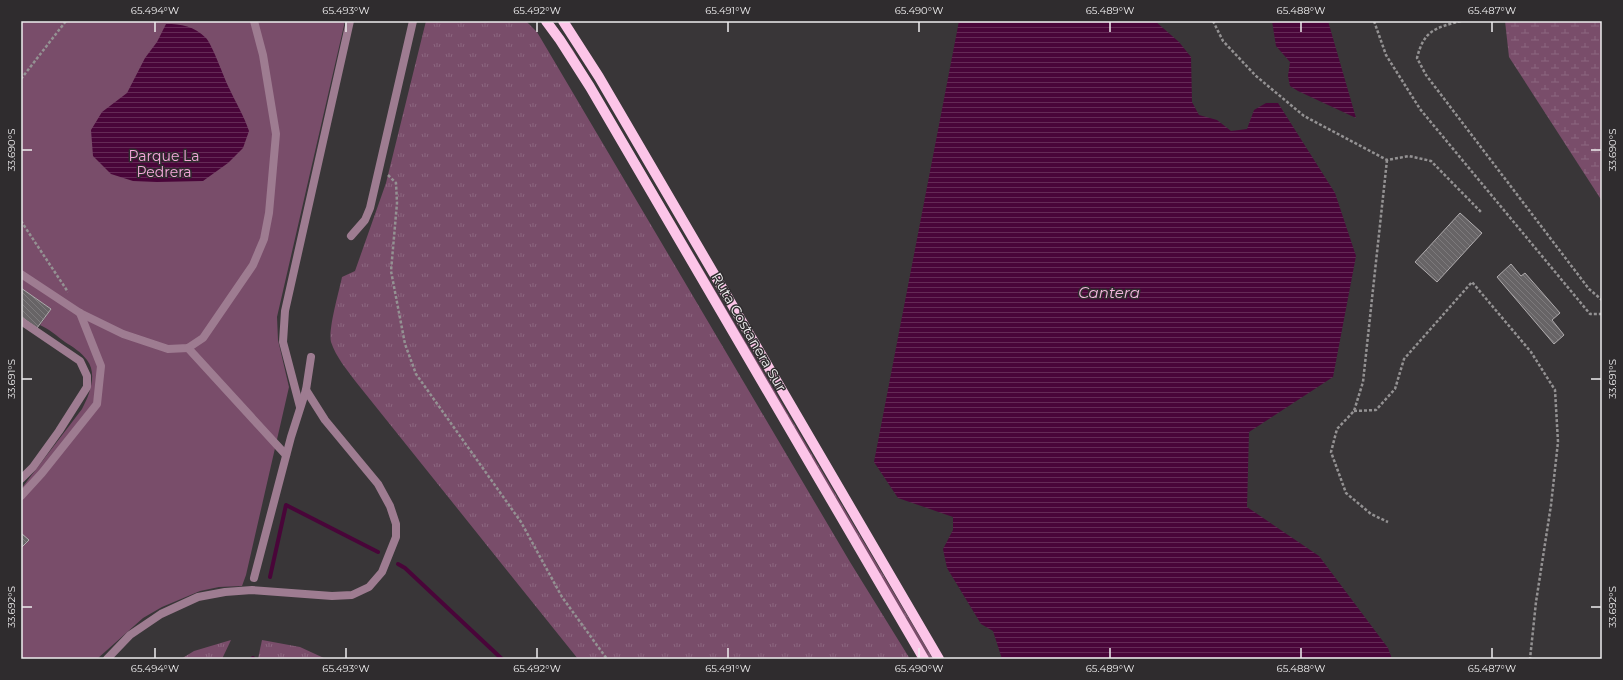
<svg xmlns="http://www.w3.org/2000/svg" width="1623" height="680" viewBox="0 0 1623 680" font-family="Montserrat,sans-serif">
<defs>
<pattern id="grass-tufts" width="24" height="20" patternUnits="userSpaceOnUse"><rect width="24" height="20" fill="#794d6a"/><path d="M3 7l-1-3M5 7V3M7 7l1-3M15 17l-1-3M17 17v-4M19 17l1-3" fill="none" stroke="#8c6780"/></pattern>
<pattern id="wetland-marsh" width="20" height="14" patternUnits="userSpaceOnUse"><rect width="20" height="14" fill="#794d6a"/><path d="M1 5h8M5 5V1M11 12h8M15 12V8" fill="none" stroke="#8c6780"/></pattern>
<pattern id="water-rules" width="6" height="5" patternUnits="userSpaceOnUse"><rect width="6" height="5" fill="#490539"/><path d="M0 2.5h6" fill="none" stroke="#642a56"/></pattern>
<pattern id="building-back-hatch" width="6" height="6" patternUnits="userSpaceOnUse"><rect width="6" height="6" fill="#676466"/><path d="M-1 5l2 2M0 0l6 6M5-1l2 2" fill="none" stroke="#7d7a7c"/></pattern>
</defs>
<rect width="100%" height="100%" fill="#393638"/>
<!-- grass -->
<g fill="url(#grass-tufts)">
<path d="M 426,21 L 526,21 L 537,32 L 850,562 L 910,659 L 578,659 L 356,382 C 347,370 336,357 331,342 C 328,329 339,292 342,277 L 355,271 L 386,183 Z"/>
<path d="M 548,21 L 552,21 L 573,50 L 933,659 L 929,659 L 566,44 Z"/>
<path d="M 231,640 L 222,659 L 181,659 L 194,651 Z"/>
<path d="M 262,640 L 300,647 L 326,659 L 258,659 Z"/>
</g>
<!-- wetland -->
<path fill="url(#wetland-marsh)" d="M 1505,21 L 1602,21 L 1602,201 L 1509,57 Z"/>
<!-- green -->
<path fill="#794d6a" d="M 21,21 L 345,21 L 277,317 L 278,340 L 289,387 L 246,575 L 242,586 L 219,587 L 200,591 L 162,607 L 143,618 L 97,659 L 21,659 L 21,489 L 82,409 C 89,396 98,374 87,360 C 81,352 73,347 65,342 C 57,336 49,329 40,325 L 51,309 L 21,288 Z"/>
<!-- water -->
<g fill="url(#water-rules)">
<path d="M 959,21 L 1155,21 L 1179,42 L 1191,57 L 1192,102 L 1199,115 L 1217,120 L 1231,131 L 1247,129 L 1254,110 L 1266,103 L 1278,103 L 1335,193 L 1356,256 L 1333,377 L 1249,432 L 1247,507 L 1319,556 L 1388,648 L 1392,659 L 1002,659 L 993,631 L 981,624 L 947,568 L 943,549 L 953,530 L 953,517 L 898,498 L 874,462 Z"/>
<path d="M 1272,21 L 1328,21 L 1356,118 L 1298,91 L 1290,86 L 1288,76 L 1290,62 L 1276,46 Z"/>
<path d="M 166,24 C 181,24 194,26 206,38 C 212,44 224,78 229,88 C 236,103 244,116 249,131 L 243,148 L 228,163 L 203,181 L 157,182 L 133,181 L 111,174 L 93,156 L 91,130 L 102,112 L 127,93 L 145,58 L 157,42 Z"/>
</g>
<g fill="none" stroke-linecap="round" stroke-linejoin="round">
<!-- stream -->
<g stroke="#490539" stroke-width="4">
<path d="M 398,564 L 405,568 L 502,659"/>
<path d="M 270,577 L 286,505 L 378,552"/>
<path d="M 252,659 L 253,658"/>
</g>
</g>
<!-- building -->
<g fill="url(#building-back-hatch)" stroke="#b0acae">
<path d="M 1460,213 L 1482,233 L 1437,282 L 1415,262 Z"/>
<path d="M 1511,264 L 1521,276 L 1525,273 L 1560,313 L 1552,320 L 1564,335 L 1554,344 L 1497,277 Z"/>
<path d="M 21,288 L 51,309 L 37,328 L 21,317 Z"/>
<path d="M 21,533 L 29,540 L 21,548 Z"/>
</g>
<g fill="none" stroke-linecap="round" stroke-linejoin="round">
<!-- path -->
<g stroke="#949293" stroke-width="2.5" stroke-dasharray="3 2" stroke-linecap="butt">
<path d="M 1213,21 L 1223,41 L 1256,76 L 1304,116 L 1387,160 L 1409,156 L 1431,161 L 1481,212"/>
<path d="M 1374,21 L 1386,55 L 1420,109 L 1590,314 L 1602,314"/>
<path d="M 1461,21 C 1435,28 1424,30 1417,58 L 1426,75 L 1589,289 L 1602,300"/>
<path d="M 21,79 L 66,21"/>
<path d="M 1387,160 L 1363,382 L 1354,411 L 1337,429 L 1331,452 L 1346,493 L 1371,514 L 1388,522"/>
<path d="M 388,175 L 396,183 L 397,203 L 391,271 L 405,344 L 416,374 L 521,522 L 562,597 L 607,659"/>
<path d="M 21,221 L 68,292"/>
<path d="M 1354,411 L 1376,410 L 1395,389 L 1404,359 L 1472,282 L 1531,352 L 1555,390 L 1558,442 L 1551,505 L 1536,602 L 1530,659"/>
</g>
<!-- lane -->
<g stroke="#9e7c91" stroke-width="8">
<path d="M 351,236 L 365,220 L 370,208 L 413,21"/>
<path d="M 21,274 L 80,313 L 123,334 L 168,349 L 188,348 L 203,338 L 253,265 L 264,239 L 269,213 L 276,134 L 263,55 L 254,21"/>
<path d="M 21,321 L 80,361 L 87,376 L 87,387 L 59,431 L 33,467 L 21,479"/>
<path d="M 188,348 L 286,455"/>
<path d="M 300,407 L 283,342 L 285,311 L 350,21"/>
<path d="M 21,496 L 42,473 L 97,404 L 101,366 L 80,313"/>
<path d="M 254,578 L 291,437 L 306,390 L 311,357"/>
<path d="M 107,659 L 130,635 L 161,614 L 198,597 L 225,592 L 252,590 L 332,596 L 352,595 L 369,587 L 382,572 L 396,537 L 396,524 L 390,506 L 378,484 L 325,420 L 306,390"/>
</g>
<!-- primary -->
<g stroke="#fcc5e8" stroke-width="10">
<path d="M 546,21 L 560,40 L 590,87 L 924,659"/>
<path d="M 563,21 L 599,77 L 939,659"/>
</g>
</g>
<!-- ticks -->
<path fill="none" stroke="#eeedee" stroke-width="1.5" d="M 155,22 L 155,32M 346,22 L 346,32M 537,22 L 537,32M 728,22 L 728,32M 919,22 L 919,32M 1110,22 L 1110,32M 1301,22 L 1301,32M 1492,22 L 1492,32M 22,150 L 32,150M 1591,150 L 1601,150M 22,379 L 32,379M 1591,379 L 1601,379M 22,607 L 32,607M 1591,607 L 1601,607M 155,648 L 155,658M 346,648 L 346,658M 537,648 L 537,658M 728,648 L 728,658M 919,648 L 919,658M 1110,648 L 1110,658M 1301,648 L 1301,658M 1492,648 L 1492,658"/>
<g text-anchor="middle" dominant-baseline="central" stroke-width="3" stroke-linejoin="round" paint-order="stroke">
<!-- park labels -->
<g font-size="14" fill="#f7a8dc" stroke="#2f2c2e">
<text x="164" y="156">Parque La<tspan x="164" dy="16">Pedrera</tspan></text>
</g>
<!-- street labels -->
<g font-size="14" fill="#eeedee" stroke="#2f2c2e">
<text transform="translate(749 332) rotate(60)">Ruta Costanera Sur</text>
</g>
<!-- water labels -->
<g font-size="15" font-style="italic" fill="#f4b8df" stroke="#2f2c2e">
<text x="1109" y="292">Cantera</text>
</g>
</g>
<!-- border -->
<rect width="1623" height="680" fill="none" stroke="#2f2c2e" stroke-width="44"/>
<rect x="22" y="22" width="1579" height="636" fill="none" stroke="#eeedee" stroke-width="1.5"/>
<g font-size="10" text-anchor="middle" fill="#eeedee">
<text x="155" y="14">65.494°W</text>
<text x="346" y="14">65.493°W</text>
<text x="537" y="14">65.492°W</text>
<text x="728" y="14">65.491°W</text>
<text x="919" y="14">65.490°W</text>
<text x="1110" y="14">65.489°W</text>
<text x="1301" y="14">65.488°W</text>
<text x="1492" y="14">65.487°W</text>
<text transform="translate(11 150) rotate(-90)" y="4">33.690°S</text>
<text transform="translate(1612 150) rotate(-90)" y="4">33.690°S</text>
<text transform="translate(11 379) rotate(-90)" y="4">33.691°S</text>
<text transform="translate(1612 379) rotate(-90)" y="4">33.691°S</text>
<text transform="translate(11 607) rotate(-90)" y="4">33.692°S</text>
<text transform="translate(1612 607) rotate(-90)" y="4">33.692°S</text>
<text x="155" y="672">65.494°W</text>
<text x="346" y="672">65.493°W</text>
<text x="537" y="672">65.492°W</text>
<text x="728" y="672">65.491°W</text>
<text x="919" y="672">65.490°W</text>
<text x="1110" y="672">65.489°W</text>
<text x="1301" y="672">65.488°W</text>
<text x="1492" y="672">65.487°W</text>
</g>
</svg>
